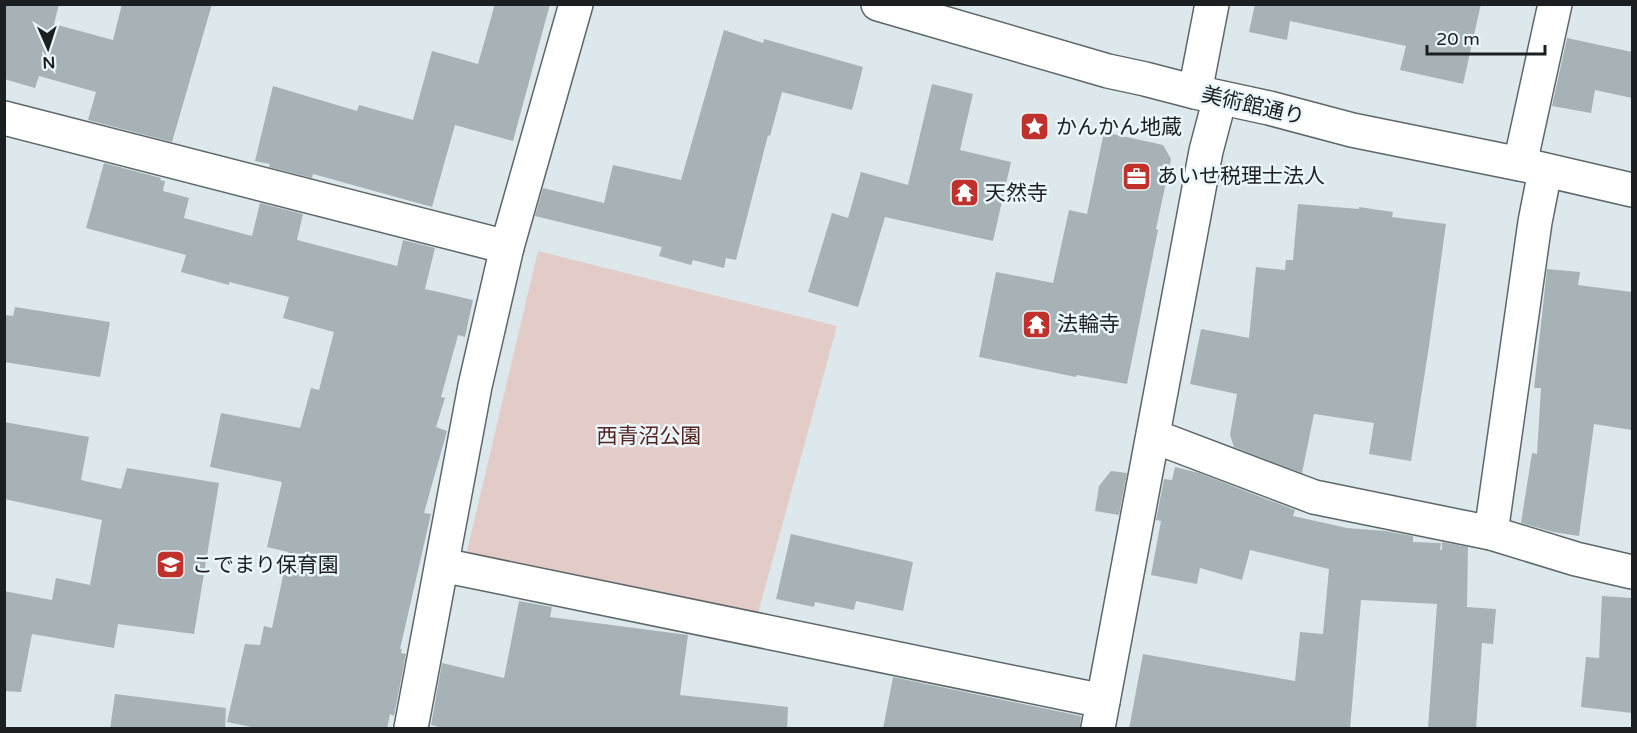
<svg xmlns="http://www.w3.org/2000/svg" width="1637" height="733" viewBox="0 0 1637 733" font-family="'Varela Round','Noto Sans JP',sans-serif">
<rect width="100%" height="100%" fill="#dde8ec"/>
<!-- green -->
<path fill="#e3cbc7" d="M 538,251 L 837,326 L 756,620 L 463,568 Z"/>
<!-- building -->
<g fill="#a7b2b6">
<path d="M 4,4 L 59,4 L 54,24 L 113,40 L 122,4 L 212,4 L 172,142 L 88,120 L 96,92 L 39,76 L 35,88 L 4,79 Z"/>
<path d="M 495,4 L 550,4 L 513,141 L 455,125 L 432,207 L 313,174 L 312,178 L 269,167 L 270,164 L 255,161 L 273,86 L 357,111 L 359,105 L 413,120 L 432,51 L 478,64 Z"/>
<path d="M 1255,4 L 1481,4 L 1463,84 L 1400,70 L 1406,46 L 1290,21 L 1287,40 L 1249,32 Z"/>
<path d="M 724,30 L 763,43 L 764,39 L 863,67 L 852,110 L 782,92 L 770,136 L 768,135 L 736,260 L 726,258 L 724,268 L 693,260 L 691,265 L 659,256 L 662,247 L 535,216 L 543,188 L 604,203 L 613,165 L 681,180 Z"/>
<path d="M 1567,38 L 1632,52 L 1632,98 L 1595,90 L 1591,113 L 1552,106 Z"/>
<path d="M 932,84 L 973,94 L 960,150 L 1011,162 L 993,241 L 885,217 L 858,307 L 808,292 L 832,213 L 848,218 L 861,172 L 908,185 Z"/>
<path d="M 1104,132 L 1163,145 L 1171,159 L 1156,229 L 1158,230 L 1127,384 L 1077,375 L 1076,377 L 979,357 L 996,272 L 1053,283 L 1069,210 L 1087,214 Z"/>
<path d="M 104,163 L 161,178 L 160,180 L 165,181 L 163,191 L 189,198 L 184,218 L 252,236 L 260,203 L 303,214 L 297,240 L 397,266 L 403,240 L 435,248 L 425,289 L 473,300 L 465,337 L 458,335 L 441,397 L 445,398 L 436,427 L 447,431 L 424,513 L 431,514 L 400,649 L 402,649 L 401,653 L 406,654 L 394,716 L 390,714 L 387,729 L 261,729 L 227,722 L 245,644 L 260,645 L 264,626 L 272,628 L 288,552 L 267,547 L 282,482 L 210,467 L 221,413 L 300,428 L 311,388 L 319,390 L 334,332 L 283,318 L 289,297 L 229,282 L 229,285 L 181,272 L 186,255 L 86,228 Z"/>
<path d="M 1298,204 L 1359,209 L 1359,207 L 1393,212 L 1392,217 L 1446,224 L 1429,346 L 1411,461 L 1369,454 L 1374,423 L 1314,414 L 1302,473 L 1234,447 L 1230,435 L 1237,394 L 1190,384 L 1201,329 L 1249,338 L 1256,267 L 1285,270 L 1286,260 L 1293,260 Z"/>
<path d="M 1547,269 L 1580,272 L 1578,285 L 1632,292 L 1632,430 L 1594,424 L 1579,536 L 1553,532 L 1521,523 L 1532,453 L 1537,454 L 1541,388 L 1534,388 Z"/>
<path d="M 15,307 L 110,322 L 100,377 L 4,362 L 4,315 L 13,316 Z"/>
<path d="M 4,422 L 89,437 L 81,480 L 121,489 L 127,468 L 219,483 L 194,634 L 118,624 L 114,648 L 32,634 L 21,692 L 4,691 L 4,591 L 52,600 L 56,578 L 90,585 L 102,520 L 4,499 Z"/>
<path d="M 1175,467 L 1199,473 L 1295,510 L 1293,516 L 1347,528 L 1385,531 L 1413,536 L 1413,542 L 1441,543 L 1440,550 L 1442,550 L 1442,542 L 1468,547 L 1467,607 L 1496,609 L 1493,644 L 1482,643 L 1476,729 L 1428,729 L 1437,604 L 1361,600 L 1350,729 L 1129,729 L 1143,654 L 1295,681 L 1300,632 L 1323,634 L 1329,569 L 1250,550 L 1242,580 L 1200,568 L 1197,584 L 1151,575 L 1161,521 L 1156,520 L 1164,479 L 1172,480 Z"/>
<path d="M 1111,471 L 1127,473 L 1119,515 L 1095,511 L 1099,486 Z"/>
<path d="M 791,534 L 913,562 L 903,611 L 856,601 L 854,610 L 815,602 L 814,607 L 776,599 Z"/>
<path d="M 1602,596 L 1632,598 L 1632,713 L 1581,707 L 1586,657 L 1599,658 Z"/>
<path d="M 519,601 L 552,607 L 550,617 L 688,635 L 680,695 L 788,707 L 787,729 L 447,729 L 431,725 L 442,663 L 504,678 Z"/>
<path d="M 893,677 L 1081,716 L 1080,729 L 883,729 Z"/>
<path d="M 115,694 L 226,708 L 225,729 L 110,729 Z"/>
</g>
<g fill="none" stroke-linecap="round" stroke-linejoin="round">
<defs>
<g id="street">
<path d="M 1195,92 L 1212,4"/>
<path d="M 4,118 L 507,247"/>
<path d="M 1520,164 L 1555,4"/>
<path d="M 1153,436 L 1314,497 L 1491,533 L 1576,559 L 1632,572"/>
<path d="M 1491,533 L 1535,222 L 1545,171"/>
<path d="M 442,565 L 1103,701"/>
<path d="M 411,728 L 475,386 L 507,247 L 576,4"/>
</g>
<path id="secondary" d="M 1098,728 L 1206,151 L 1220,98"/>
<path id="highway" d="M 878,4 L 1108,71 L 1145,79 L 1195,92 L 1269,108 L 1352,130 L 1520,164 L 1632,190"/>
</defs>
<!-- street casing -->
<use href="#street" stroke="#5d676a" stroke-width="36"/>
<!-- secondary casing -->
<use href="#secondary" stroke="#5d676a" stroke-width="36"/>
<!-- highway casing -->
<use href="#highway" stroke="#5d676a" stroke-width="36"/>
<!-- street -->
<use href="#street" stroke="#fff" stroke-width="33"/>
<!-- secondary -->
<use href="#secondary" stroke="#fff" stroke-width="33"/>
<!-- highway -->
<use href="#highway" stroke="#fff" stroke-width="33"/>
</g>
<!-- icons -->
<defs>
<symbol id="sight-square" viewBox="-11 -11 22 22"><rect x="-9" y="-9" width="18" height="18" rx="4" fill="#c0312c" stroke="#eaf6fa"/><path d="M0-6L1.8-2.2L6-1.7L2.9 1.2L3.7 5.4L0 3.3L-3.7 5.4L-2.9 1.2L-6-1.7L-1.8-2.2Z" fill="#fff"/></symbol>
<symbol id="office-square" viewBox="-11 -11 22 22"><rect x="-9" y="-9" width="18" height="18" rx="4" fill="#c0312c" stroke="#eaf6fa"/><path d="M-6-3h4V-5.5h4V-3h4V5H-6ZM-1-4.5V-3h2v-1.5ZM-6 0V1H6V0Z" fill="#fff"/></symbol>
<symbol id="temple-square" viewBox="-11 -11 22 22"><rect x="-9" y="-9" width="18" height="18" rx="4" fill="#c0312c" stroke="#eaf6fa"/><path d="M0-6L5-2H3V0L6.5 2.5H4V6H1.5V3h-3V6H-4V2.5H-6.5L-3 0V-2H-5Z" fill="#fff"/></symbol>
<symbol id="school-square" viewBox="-11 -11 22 22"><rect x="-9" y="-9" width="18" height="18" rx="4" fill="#c0312c" stroke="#eaf6fa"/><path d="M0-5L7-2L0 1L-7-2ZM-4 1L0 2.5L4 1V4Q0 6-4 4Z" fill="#fff"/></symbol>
</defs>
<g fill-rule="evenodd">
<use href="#sight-square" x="1018" y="110" width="33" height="33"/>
<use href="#office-square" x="1120" y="160" width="33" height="33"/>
<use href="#temple-square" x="948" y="176" width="33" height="33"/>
<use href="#temple-square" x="1020" y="308" width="33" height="33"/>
<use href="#school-square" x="154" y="548" width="33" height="33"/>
</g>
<g text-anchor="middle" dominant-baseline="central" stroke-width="5" stroke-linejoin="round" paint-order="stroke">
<!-- street labels -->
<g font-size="21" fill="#1b1f21" stroke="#eaf6fa">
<text transform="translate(1253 106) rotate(13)">美術館通り</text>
</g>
<!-- poi labels -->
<g font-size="21" fill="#1b1f21" stroke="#eaf6fa" text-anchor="start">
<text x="1056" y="127">かんかん地蔵</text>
<text x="1157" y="176">あいせ税理士法人</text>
<text x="985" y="193">天然寺</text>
<text x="1057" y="324">法輪寺</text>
<text x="192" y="565">こでまり保育園</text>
</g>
<!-- park labels -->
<g font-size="21" fill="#56231f" stroke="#eaf6fa">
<text x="649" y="436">西青沼公園</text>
</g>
</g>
<!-- border -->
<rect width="1637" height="733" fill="none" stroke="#1b1f21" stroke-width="12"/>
<!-- north arrow -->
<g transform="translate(48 48) rotate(177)" stroke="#eaf6fa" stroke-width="4.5" paint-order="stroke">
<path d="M0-4.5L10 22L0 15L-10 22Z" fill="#1b1f21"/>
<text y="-9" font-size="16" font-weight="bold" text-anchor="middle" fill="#1b1f21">N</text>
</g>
<!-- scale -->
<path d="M1427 45v9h118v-9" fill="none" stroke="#1b1f21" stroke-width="3"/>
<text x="1436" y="45" font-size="18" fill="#1b1f21" stroke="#eaf6fa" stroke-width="4.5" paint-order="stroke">20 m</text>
</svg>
